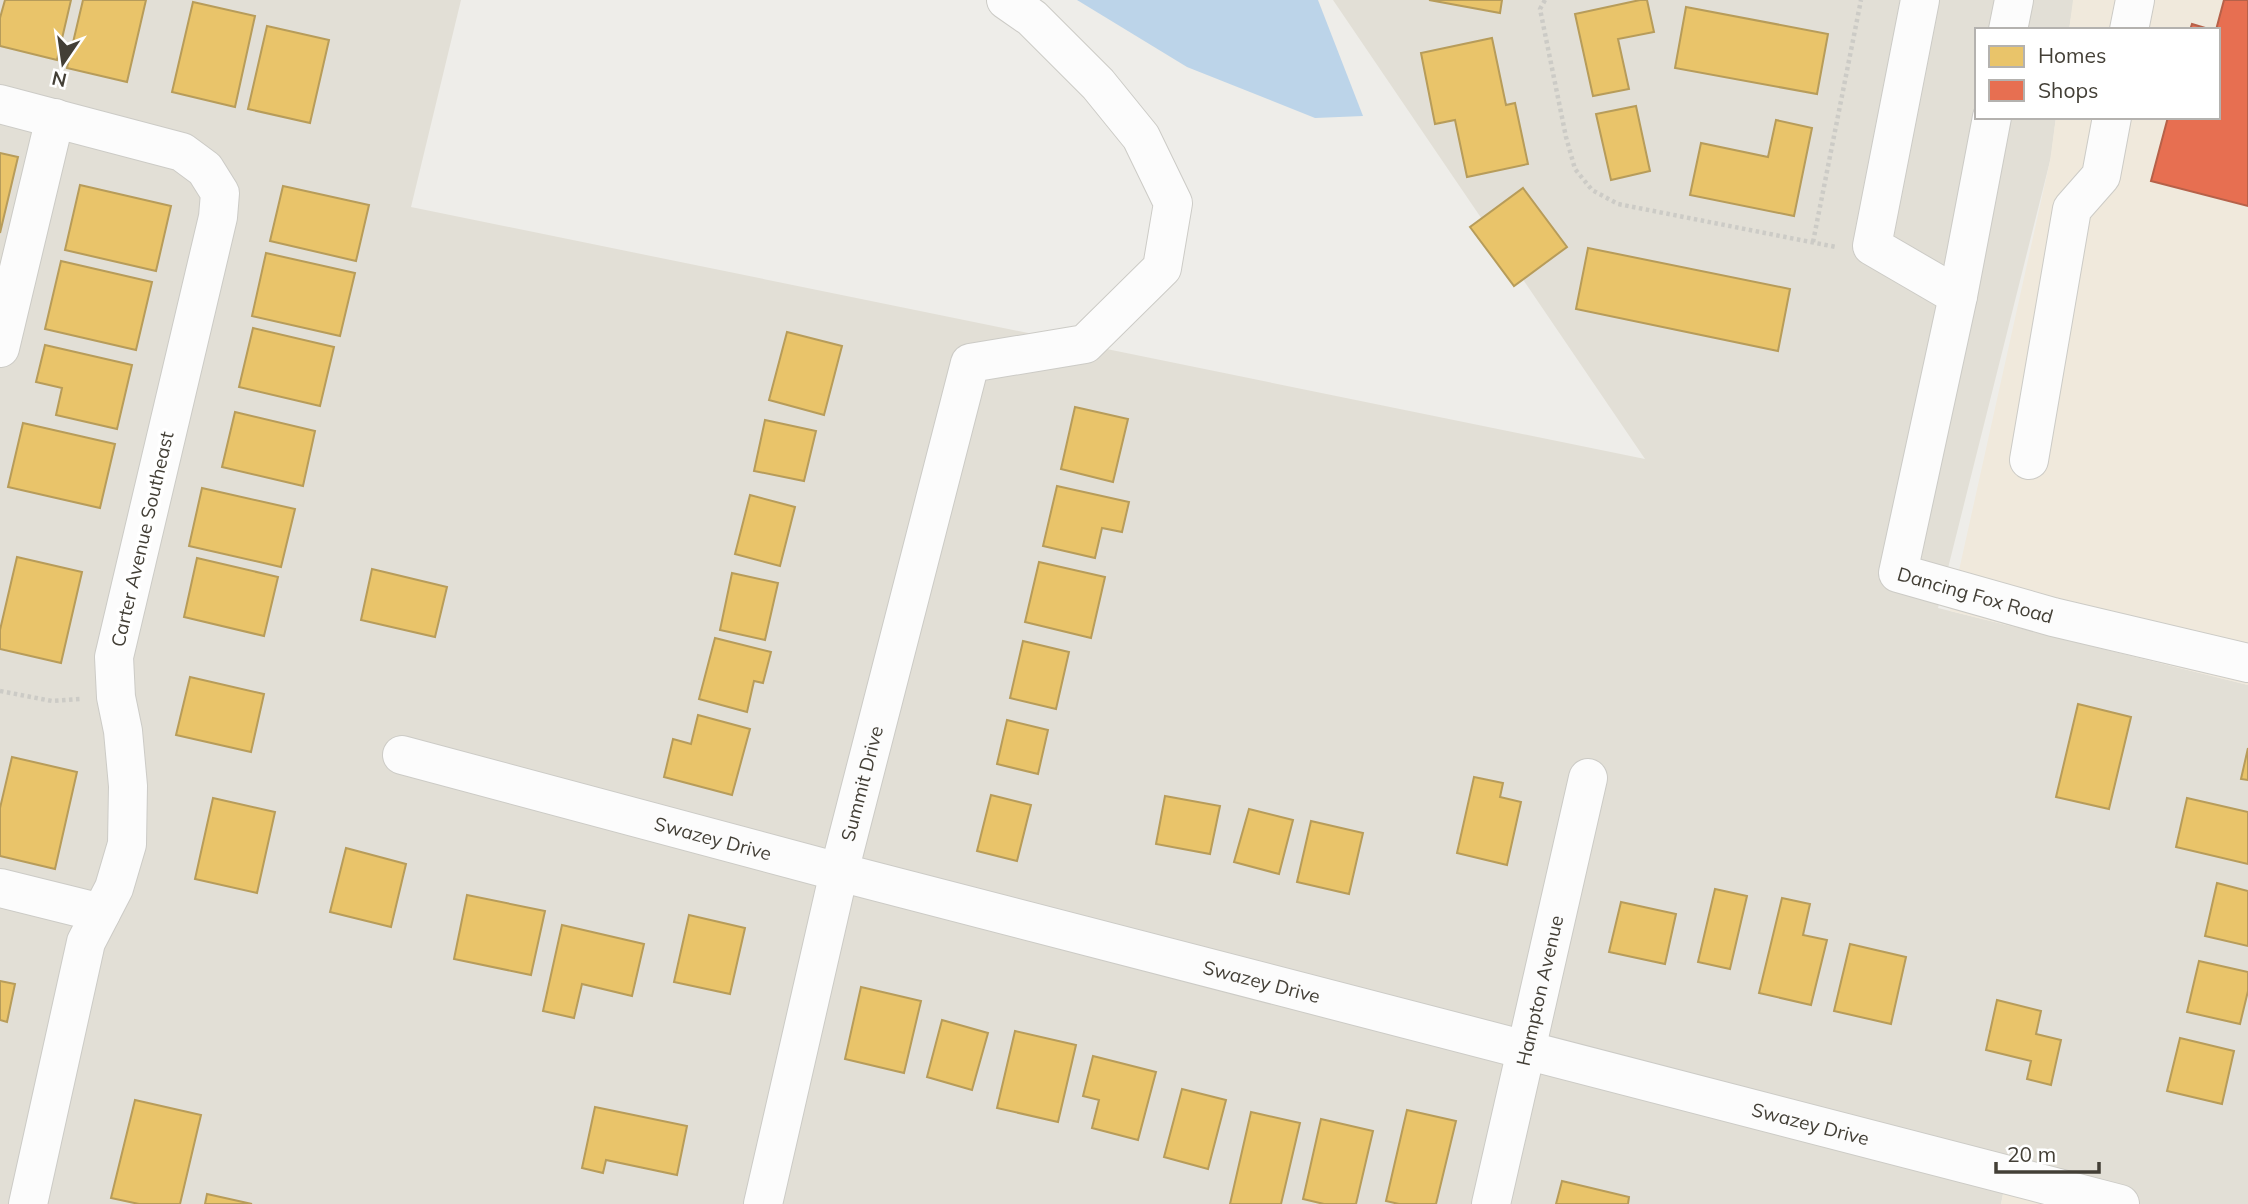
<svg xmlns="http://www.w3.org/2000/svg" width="2248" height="1204" viewBox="0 0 2248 1204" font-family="Mulish,sans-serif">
<rect width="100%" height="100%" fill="#eeede9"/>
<!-- residential -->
<path fill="#e2dfd6" d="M 0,0 L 461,0 L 411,207 L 1645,459 L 1333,0 L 2074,0 L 2069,30 L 1977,30 L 1977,117 L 2056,117 L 2051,157 L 1938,608 L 2248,685 L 2248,1204 L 2094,1204 L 2005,1184 L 2001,1204 L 0,1204 Z"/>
<!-- commercial -->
<g fill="#f0e9dc">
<path d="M 2073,0 L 2248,0 L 2248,685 L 1950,611 L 2050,161 L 2056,117 L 2218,117 L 2218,30 L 2069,30 Z"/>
<path d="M 2005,1184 L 2094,1204 L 2001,1204 Z"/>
</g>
<!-- water -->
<path fill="#bcd4e9" d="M 1077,0 L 1318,0 L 1363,116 L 1315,118 L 1187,67 Z"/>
<!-- homes -->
<g fill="#e9c46a" stroke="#b79c5a" stroke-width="2">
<path d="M 5,0 L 71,0 L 57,60 L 0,46 L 0,18 Z"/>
<path d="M 83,0 L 146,0 L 127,82 L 67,68 Z"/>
<path d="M 1429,0 L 1502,0 L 1500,13 Z"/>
<path d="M 1640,0 L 1647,0 L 1654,32 L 1618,39 L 1629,89 L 1593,96 L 1575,14 Z"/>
<path d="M 193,2 L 255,16 L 235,107 L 172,92 Z"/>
<path d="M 1686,7 L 1828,34 L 1817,94 L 1675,68 Z"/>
<path d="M 267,26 L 329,40 L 310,123 L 248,109 Z"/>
<path d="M 1492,38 L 1506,105 L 1515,103 L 1528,164 L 1467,177 L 1455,120 L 1435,124 L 1421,53 Z"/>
<path d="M 1636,106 L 1650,171 L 1611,180 L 1596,114 Z"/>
<path d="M 1776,120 L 1812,128 L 1794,216 L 1690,195 L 1701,143 L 1768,157 Z"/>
<path d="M 0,153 L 18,157 L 0,233 Z"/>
<path d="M 80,185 L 171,206 L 156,271 L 65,250 Z"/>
<path d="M 283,186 L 369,205 L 356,261 L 270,241 Z"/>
<path d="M 1523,188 L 1567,247 L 1514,286 L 1470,227 Z"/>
<path d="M 1588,248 L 1790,289 L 1778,351 L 1576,309 Z"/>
<path d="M 266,253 L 355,273 L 340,336 L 252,316 Z"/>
<path d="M 61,261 L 152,282 L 136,350 L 45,329 Z"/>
<path d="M 253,328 L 334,347 L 320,406 L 239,387 Z"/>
<path d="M 787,332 L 842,346 L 824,415 L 769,400 Z"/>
<path d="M 45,345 L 132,365 L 117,429 L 56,415 L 62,388 L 36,382 Z"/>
<path d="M 1075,407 L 1128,419 L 1113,482 L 1061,469 Z"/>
<path d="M 235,412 L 315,431 L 303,486 L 222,467 Z"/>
<path d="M 765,420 L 816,431 L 804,481 L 754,471 Z"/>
<path d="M 23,423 L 115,444 L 100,508 L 8,487 Z"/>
<path d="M 1057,486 L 1129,502 L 1122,532 L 1102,528 L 1095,558 L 1043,546 Z"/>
<path d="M 202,488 L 295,509 L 281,567 L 189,546 Z"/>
<path d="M 750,495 L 795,507 L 780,566 L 735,554 Z"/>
<path d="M 17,557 L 82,572 L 61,663 L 0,649 L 0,630 Z"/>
<path d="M 197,558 L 278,577 L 264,636 L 184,617 Z"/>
<path d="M 1039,562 L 1105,577 L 1091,638 L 1025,622 Z"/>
<path d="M 372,569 L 447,587 L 435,637 L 361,620 Z"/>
<path d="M 732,573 L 778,583 L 765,640 L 720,630 Z"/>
<path d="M 715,638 L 771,652 L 763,683 L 754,681 L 747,712 L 699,699 Z"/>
<path d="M 1023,641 L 1069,652 L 1056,709 L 1010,698 Z"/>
<path d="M 190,677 L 264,694 L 251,752 L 176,735 Z"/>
<path d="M 2078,704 L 2131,717 L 2109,809 L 2056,797 Z"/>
<path d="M 698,715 L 750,729 L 732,795 L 664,777 L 673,739 L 691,744 Z"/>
<path d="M 1007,720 L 1048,730 L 1038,774 L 997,764 Z"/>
<path d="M 2248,748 L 2248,780 L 2241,779 Z"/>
<path d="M 12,757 L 77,772 L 55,869 L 0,856 L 0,808 Z"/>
<path d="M 1474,777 L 1503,783 L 1500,797 L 1521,802 L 1507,865 L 1457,853 Z"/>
<path d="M 991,795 L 1031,805 L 1017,861 L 977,851 Z"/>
<path d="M 1165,796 L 1220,806 L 1210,854 L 1156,844 Z"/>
<path d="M 213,798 L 275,812 L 257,893 L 195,879 Z"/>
<path d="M 2187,798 L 2248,812 L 2248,864 L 2176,847 Z"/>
<path d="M 1249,809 L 1293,820 L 1279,874 L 1234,862 Z"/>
<path d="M 1311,821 L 1363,833 L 1349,894 L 1297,882 Z"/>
<path d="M 346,848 L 406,864 L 391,927 L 330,912 Z"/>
<path d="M 2217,883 L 2248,891 L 2248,946 L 2205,936 Z"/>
<path d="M 1715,889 L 1747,896 L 1730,969 L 1698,962 Z"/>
<path d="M 467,895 L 545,911 L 531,975 L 454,959 Z"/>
<path d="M 1782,898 L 1810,904 L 1803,935 L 1827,940 L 1811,1005 L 1759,993 Z"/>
<path d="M 1621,902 L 1676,914 L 1665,964 L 1609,952 Z"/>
<path d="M 689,915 L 745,928 L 730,994 L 674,982 Z"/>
<path d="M 562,925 L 644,944 L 632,996 L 582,984 L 574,1018 L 543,1011 Z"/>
<path d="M 1850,944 L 1906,957 L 1891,1024 L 1834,1011 Z"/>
<path d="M 2199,961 L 2248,972 L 2248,991 L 2240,1024 L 2187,1012 Z"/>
<path d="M 0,981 L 15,984 L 7,1022 L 0,1020 Z"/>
<path d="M 861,987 L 921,1001 L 904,1073 L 845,1059 Z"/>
<path d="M 1997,1000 L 2041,1011 L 2036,1034 L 2061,1040 L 2051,1085 L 2027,1079 L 2031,1061 L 1986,1050 Z"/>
<path d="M 942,1020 L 988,1033 L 972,1090 L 927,1077 Z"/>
<path d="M 1015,1031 L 1076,1045 L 1058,1122 L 997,1108 Z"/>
<path d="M 2180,1038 L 2234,1051 L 2222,1104 L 2167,1091 Z"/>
<path d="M 1093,1056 L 1156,1072 L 1138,1140 L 1092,1128 L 1099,1100 L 1083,1096 Z"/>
<path d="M 1182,1089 L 1226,1100 L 1208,1169 L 1164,1157 Z"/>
<path d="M 135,1100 L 201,1115 L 180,1204 L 139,1204 L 111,1198 Z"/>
<path d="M 595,1107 L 687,1126 L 677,1175 L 606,1160 L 603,1173 L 582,1168 Z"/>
<path d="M 1407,1110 L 1456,1121 L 1436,1204 L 1399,1204 L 1386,1201 Z"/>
<path d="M 1251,1112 L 1300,1123 L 1281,1204 L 1230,1204 Z"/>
<path d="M 1321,1119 L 1373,1131 L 1356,1204 L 1324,1204 L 1303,1199 Z"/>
<path d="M 1562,1181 L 1629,1197 L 1628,1204 L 1556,1204 Z"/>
<path d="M 207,1194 L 252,1204 L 205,1204 Z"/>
</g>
<!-- shops -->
<g fill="#e76f51" stroke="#b66149" stroke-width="2">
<path d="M 2224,0 L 2248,0 L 2248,206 L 2151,181 L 2168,117 L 2218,117 L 2218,30 L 2216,30 Z"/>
<path d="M 2192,24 L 2212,30 L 2190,30 Z"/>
</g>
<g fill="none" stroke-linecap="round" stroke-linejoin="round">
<defs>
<g id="minor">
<path d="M 1920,0 L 1872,246 L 1958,296"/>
<path d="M 2008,30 L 2014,0"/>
<path d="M 2129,30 L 2135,0"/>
<path d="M 0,104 L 182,152 L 205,169 L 220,193 L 218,217 L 114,657 L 116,697 L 123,731 L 128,786 L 127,844 L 114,888 L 86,942 L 28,1204"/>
<path id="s1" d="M 1992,117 L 1958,296 L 1898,573 L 2053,617 L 2248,663"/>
<path d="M 0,348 L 55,118"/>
<path d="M 2029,460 L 2072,209 L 2101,176 L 2112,117"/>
<path id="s2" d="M 402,755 L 839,872 L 2120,1204"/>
<path d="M 0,888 L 101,913"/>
<path id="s3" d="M 763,1204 L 839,872 L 970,363 L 1085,344 L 1162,268 L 1173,203 L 1141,137 L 1098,84 L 1032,18 L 1006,0"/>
<path id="s4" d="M 1491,1204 L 1588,778"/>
</g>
</defs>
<!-- minor casing -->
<use href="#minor" stroke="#cccbc6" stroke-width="40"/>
<!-- path -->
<g stroke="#cccbc6" stroke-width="4.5" stroke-dasharray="3.5 3.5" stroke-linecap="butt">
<path d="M 1545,0 L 1540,9 L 1566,137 L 1575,169 L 1592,190 L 1618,204 L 1836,247"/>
<path d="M 1813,242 L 1861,0"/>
<path d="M 0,691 L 52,701 L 80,699"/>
</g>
<!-- minor -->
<use href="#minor" stroke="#fcfcfc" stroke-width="38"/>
</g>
<g text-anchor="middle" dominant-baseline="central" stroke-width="7" stroke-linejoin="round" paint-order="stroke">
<!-- street labels -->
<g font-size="19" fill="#433f36" stroke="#fff">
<text transform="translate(142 539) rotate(-77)">Carter Avenue Southeast</text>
<text stroke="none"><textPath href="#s1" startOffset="546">Dancing Fox Road</textPath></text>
<text stroke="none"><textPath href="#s3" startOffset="432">Summit Drive</textPath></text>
<text stroke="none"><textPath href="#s2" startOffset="322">Swazey Drive</textPath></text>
<text stroke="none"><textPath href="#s2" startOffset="889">Swazey Drive</textPath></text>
<text stroke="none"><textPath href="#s4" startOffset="219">Hampton Avenue</textPath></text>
<text stroke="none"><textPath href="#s2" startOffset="1456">Swazey Drive</textPath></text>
</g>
</g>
<!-- legend -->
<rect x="1975" y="28" width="245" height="91" fill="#ffffff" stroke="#b4b2af" stroke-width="2"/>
<rect x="1989" y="46" width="35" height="21" fill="#e9c46a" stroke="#b4b2af" stroke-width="2"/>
<text x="2038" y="63" font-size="21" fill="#433f36">Homes</text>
<rect x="1989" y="80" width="35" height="21" fill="#e76f51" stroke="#b4b2af" stroke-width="2"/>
<text x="2038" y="98" font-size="21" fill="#433f36">Shops</text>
<!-- north arrow -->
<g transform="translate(63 63) rotate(193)" stroke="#ffffff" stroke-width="5" paint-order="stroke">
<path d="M0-5L12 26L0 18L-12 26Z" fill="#433f36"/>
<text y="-10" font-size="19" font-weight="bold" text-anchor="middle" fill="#433f36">N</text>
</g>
<!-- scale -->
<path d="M1996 1162v10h103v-10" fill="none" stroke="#433f36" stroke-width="3.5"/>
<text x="2007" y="1162" font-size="21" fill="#433f36" stroke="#ffffff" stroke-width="5" paint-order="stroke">20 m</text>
</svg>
